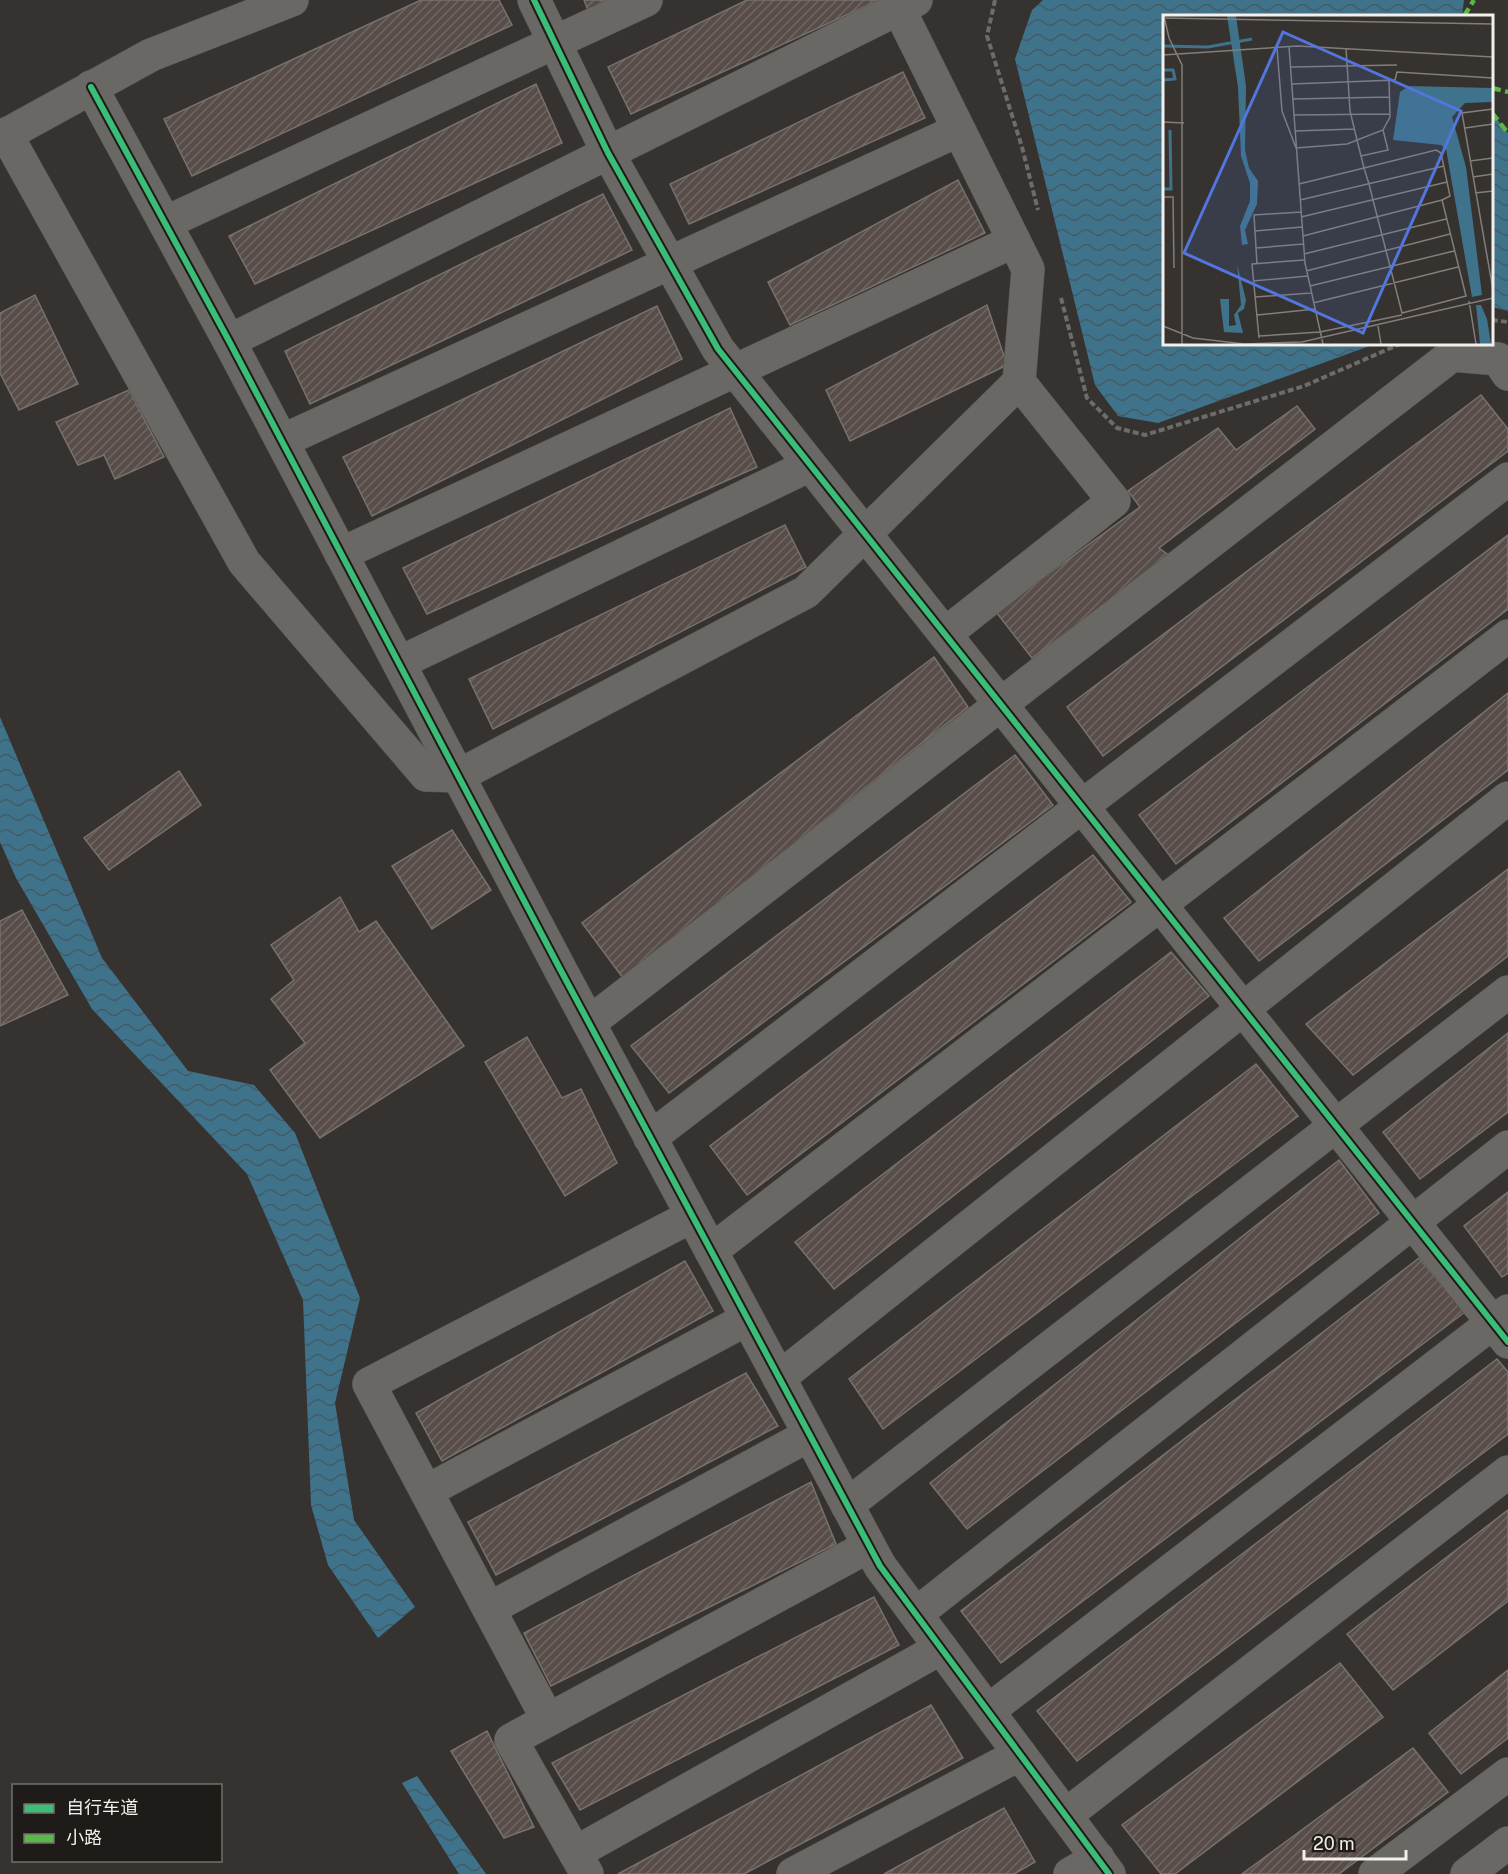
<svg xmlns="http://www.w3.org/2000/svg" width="1508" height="1874" viewBox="0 0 1508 1874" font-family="'Public Sans','Noto Sans SC',sans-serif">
<defs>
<pattern id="water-waves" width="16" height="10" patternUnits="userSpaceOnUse" patternTransform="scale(1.5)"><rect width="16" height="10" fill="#3f738b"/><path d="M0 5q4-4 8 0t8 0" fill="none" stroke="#445b65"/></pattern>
<pattern id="building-hatch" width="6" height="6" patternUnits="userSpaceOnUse" patternTransform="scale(1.5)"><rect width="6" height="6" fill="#584d48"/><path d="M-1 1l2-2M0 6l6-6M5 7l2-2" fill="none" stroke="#706763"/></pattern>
</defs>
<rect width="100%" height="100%" fill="#36322f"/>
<!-- water -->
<g fill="url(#water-waves)">
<path d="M 1043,0 L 1464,0 L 1462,16 L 1164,16 L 1164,344 L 1375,344 L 1158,423 L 1118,416 L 1095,385 L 1015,59 L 1032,10 Z"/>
<path d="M 1492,113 L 1508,133 L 1508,311 L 1492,307 Z"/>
<path d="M 0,717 L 102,958 L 188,1071 L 254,1085 L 295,1133 L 360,1298 L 335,1403 L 354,1520 L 415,1607 L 378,1638 L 328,1565 L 311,1505 L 303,1300 L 247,1174 L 92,1009 L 16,878 L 0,842 Z"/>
<path d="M 417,1776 L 486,1874 L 459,1874 L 402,1783 Z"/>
</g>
<!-- building -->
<g fill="url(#building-hatch)" stroke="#767270" stroke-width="1.5">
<path d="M 421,0 L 499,0 L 512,25 L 192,176 L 164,119 Z"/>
<path d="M 584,0 L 608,0 L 588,10 Z"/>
<path d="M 747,0 L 879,0 L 631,114 L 608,67 Z"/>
<path d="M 903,72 L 925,118 L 689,224 L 670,184 Z"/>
<path d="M 536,84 L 562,143 L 255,284 L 229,236 Z"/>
<path d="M 958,180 L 985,233 L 790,325 L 768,282 Z"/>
<path d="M 603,194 L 632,250 L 310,404 L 285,351 Z"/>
<path d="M 35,295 L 78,384 L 19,410 L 0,373 L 0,313 Z"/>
<path d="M 987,305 L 1007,365 L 850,441 L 826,390 Z"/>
<path d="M 657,306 L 682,359 L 372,516 L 343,457 Z"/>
<path d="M 129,390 L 164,457 L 115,479 L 104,455 L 78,465 L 56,422 Z"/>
<path d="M 1481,395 L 1508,429 L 1508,451 L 1103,756 L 1067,707 Z"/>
<path d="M 1297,406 L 1315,429 L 1159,548 L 1170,556 L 1032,658 L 996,612 L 1140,507 L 1128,491 L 1218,428 L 1236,450 Z"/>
<path d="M 730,408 L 757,467 L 427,614 L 403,568 Z"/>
<path d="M 785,525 L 806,567 L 493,729 L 469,679 Z"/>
<path d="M 1508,535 L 1508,609 L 1176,864 L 1139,815 Z"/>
<path d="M 934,657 L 968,707 L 623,978 L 582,923 Z"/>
<path d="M 1508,693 L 1508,770 L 1259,961 L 1224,918 Z"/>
<path d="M 1015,755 L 1053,805 L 669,1093 L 631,1046 Z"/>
<path d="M 179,771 L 201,805 L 109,870 L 84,838 Z"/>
<path d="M 452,830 L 491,890 L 432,929 L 392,866 Z"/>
<path d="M 1093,855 L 1131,902 L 747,1195 L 710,1146 Z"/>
<path d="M 1508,869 L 1508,956 L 1353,1075 L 1306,1024 Z"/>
<path d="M 340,897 L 359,932 L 376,921 L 464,1046 L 320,1138 L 270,1070 L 305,1043 L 271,999 L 294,980 L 271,945 Z"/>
<path d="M 22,910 L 68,995 L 0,1026 L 0,921 Z"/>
<path d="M 1171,952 L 1209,996 L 834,1289 L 795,1242 Z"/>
<path d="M 1508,1033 L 1508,1112 L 1420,1179 L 1383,1132 Z"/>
<path d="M 527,1037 L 562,1098 L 581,1089 L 617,1163 L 565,1196 L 485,1062 Z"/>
<path d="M 1256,1064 L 1298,1116 L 883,1429 L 849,1379 Z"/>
<path d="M 1339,1160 L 1379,1213 L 967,1529 L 930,1483 Z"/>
<path d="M 1508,1192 L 1508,1273 L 1502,1277 L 1464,1226 Z"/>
<path d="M 1419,1258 L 1465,1312 L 1001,1663 L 961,1611 Z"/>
<path d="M 685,1261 L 713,1311 L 442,1461 L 416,1413 Z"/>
<path d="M 1497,1359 L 1508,1372 L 1508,1434 L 1077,1761 L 1037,1711 Z"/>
<path d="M 746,1373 L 778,1426 L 496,1575 L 468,1522 Z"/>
<path d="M 811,1482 L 836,1544 L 551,1686 L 524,1633 Z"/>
<path d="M 1508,1510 L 1508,1601 L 1393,1690 L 1347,1634 Z"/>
<path d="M 874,1597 L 899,1645 L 580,1810 L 552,1763 Z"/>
<path d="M 1340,1663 L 1383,1717 L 1175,1874 L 1161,1874 L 1122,1825 Z"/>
<path d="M 1508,1670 L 1508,1738 L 1461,1774 L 1429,1733 Z"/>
<path d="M 931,1705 L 963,1758 L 744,1874 L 618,1874 Z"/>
<path d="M 487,1731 L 534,1827 L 504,1838 L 451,1751 Z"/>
<path d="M 1413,1748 L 1448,1792 L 1339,1874 L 1242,1874 Z"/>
<path d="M 1004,1808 L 1035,1862 L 1014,1874 L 884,1874 Z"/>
</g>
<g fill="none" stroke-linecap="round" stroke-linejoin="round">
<defs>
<g id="street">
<path d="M 534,0 L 608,153 L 718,349 L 1508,1342"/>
<path d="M 91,87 L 229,341 L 560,969 L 880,1566 L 1109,1874"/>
<path d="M 6,134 L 244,562 L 426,775 L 458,776 L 806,592 L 1019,382 L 1028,269 L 899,9"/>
<path d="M 0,138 L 151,55 L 292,0"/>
<path d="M 165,223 L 646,0"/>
<path d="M 229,341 L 916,0"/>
<path d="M 282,441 L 959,130"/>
<path d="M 341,554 L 1014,241"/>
<path d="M 945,634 L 1114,501 L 1019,382"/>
<path d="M 399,663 L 810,465"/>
<path d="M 589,1023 L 1452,355 L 1498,359 L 1508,374"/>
<path d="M 650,1138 L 1508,479"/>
<path d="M 711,1251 L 1508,636"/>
<path d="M 779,1378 L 1508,798"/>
<path d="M 427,1491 L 747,1319"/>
<path d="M 847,1505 L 1508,992"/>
<path d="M 489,1609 L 809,1435"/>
<path d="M 916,1614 L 1508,1147"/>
<path d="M 988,1711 L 1508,1311"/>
<path d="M 548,1720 L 369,1384 L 692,1216"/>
<path d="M 1066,1815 L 1508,1472"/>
<path d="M 575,1853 L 941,1648"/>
<path d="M 587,1874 L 511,1740 L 869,1546"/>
<path d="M 793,1874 L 1020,1754"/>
<path d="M 1070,1874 L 1098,1858"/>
<path d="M 1375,1874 L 1508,1774"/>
</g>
<path id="secondary" d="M 1467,1874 L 1508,1843"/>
</defs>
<!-- street casing -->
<use href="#street" stroke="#55514f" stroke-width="34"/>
<!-- secondary casing -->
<use href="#secondary" stroke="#55514f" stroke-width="34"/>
<!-- path -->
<g stroke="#6e6c6a" stroke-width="4" stroke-dasharray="6 3" stroke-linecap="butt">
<path d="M 995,0 L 987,36 L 1022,147 L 1038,210"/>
<path d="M 1061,298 L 1087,398 L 1117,428 L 1145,435 L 1304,386 L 1400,344"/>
<path d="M 1492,320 L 1508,322"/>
</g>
<!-- street -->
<use href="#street" stroke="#6a6865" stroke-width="33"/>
<!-- secondary -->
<use href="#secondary" stroke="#6a6865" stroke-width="33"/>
<!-- quiet -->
<g stroke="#58b947" stroke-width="4.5" stroke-dasharray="9 4.5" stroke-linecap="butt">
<path d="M 1464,16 L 1474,0"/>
<path d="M 1492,88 L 1508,92"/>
<path d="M 1492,113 L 1508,133"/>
</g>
<defs>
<g id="cycleway">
<path d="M 534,0 L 608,153 L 718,349 L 1508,1342"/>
<path d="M 91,87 L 229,341 L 560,969 L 880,1566 L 1109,1874"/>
</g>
</defs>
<!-- cycleway casing -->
<use href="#cycleway" stroke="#1e1b18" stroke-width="10"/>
<!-- cycleway -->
<use href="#cycleway" stroke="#3abd76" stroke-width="6"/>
</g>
<!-- overview -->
<g transform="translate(1163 15)">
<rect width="330" height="330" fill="#36322f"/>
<path d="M 64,1 L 73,1 L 83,71 L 82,135 L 86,153 L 95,166 L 94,189 L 82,215 L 85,229 L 79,230 L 77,211 L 87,186 L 87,168 L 78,141 L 75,72 ZM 246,71 L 330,73 L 330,87 L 302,88 L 289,102 L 303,152 L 319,280 L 309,282 L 283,134 L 278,130 L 230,125 L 237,77 ZM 74,249 L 83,285 L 81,294 L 75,298 L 80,318 L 61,317 L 57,284 L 66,284 L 66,311 L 73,310 L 71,300 L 78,290 ZM 313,290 L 318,290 L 324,304 L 328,329 L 317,329 Z" fill="#3f738b"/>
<path fill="none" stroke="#3f738b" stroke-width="3" d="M 0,31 L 45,32 L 89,24M 0,55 L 10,55 L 12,64 L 0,65M 0,174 L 8,174 L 7,115"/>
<path fill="none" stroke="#827e7a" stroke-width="1.5" d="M 1,1 L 6,23 L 19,50 L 19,329M 0,3 L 330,9M 126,32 L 142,248 L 160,329M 114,33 L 119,96 L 133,133 L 184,129 L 220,115 L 227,102 L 226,65M 0,40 L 135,31 L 330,42M 128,52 L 234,50M 129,69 L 232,65 L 234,57 L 330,63M 130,84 L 227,82M 330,94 L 299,98 L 330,275M 131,100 L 227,99M 0,107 L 21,108M 302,113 L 330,109M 132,116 L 191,114M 198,141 L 225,135 L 220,115M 307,146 L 330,143M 310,162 L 330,159M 136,169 L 201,153 L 273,135 L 278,138 L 287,181 L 279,185 L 303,281 L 239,298 L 219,220 L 210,185 L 206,169 L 201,153 L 194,125 L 187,96 L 183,33M 312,178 L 330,176M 0,182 L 10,182 L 11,253M 137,185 L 281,151M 138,202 L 284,167M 92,216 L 139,212M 140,221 L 279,185M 93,233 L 140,229M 141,239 L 283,204M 94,249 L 91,200 L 138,197M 143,256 L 287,219M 90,266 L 145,261M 147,271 L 291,236M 92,282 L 148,278M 306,286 L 313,329M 150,288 L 295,252M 94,300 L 152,294M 0,311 L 30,323 L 81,329 L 139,327 L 330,283M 215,311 L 218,329M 96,321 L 157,317 L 239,300M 96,323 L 89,249 L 141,245"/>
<path fill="#5276dd" fill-opacity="0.15" stroke="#5276dd" stroke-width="3" d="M 120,17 L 298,96 L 200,318 L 21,238 Z"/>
<rect width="330" height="330" fill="none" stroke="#f3efeb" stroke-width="3"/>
</g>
<!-- legend -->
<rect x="12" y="1784" width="210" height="78" fill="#1e1b18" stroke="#73706c" stroke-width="1.5"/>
<rect x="24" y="1804" width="30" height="9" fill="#3abd76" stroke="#73706c" stroke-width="1.5"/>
<text x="66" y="1814" font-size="18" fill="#f3efeb">自行车道</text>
<rect x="24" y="1834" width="30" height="9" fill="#58b947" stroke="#73706c" stroke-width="1.5"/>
<text x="66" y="1844" font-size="18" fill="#f3efeb">小路</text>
<!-- scale -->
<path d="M1304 1850v9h102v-9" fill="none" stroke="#f3efeb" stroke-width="3"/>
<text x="1313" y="1850" font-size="18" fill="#f3efeb" stroke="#1e1b18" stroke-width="4.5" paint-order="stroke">20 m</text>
</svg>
